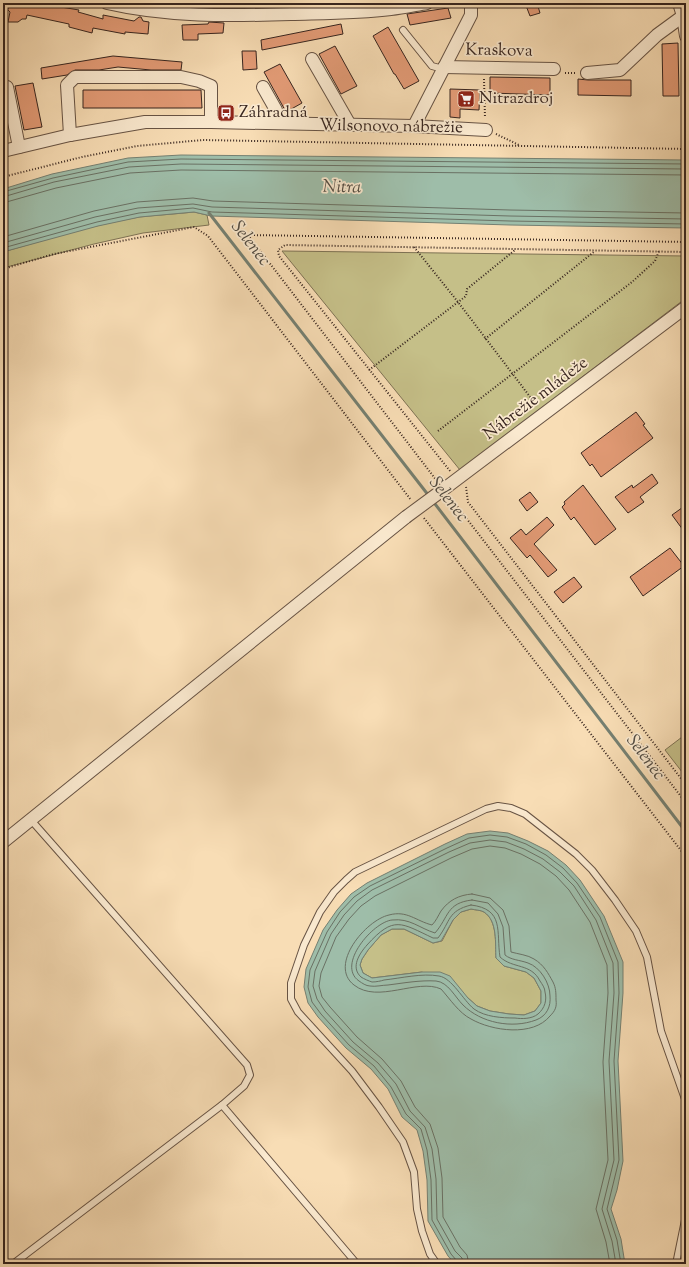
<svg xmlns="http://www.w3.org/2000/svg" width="689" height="1267" viewBox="0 0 689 1267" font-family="'Sorts Mill Goudy',serif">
<rect width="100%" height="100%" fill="#f8ddb5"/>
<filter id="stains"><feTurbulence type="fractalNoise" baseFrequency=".005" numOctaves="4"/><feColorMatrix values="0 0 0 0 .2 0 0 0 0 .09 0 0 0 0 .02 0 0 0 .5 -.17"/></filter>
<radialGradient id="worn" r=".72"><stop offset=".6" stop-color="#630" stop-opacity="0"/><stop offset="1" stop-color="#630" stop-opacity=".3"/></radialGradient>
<!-- green -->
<g fill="#c5bf88" stroke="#7e7254">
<path d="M 194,212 L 207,215 L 209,225 L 143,233 L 94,244 L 3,268 L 3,252 C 48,239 93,225 139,217 C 157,215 175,214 194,212 Z"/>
<path d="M 282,251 L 686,256 L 686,298 L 460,470 Z"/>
<path d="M 686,734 L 686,777 L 665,750 Z"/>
<path d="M 471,909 C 475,910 481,910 484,912 C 498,921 495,944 496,958 L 504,966 L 526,972 L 534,978 L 541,991 L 541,1003 L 535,1011 L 524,1015 L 509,1014 L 490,1011 L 477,1006 L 468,998 L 422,972 L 372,978 L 363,973 L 360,965 L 362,959 L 368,950 L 381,935 L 392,929 L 404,929 L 433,943 L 442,941 L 453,920 L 461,912 Z"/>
</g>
<!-- water -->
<g fill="#9ebda9" stroke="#758072" fill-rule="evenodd">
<path d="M 181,155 L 686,160 L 686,228 L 510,225 L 211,216 L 194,212 L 140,217 L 98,226 L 3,252 L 3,189 L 52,174 L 128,158 Z"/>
<path d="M 490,831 L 508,833 L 528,841 L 548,851 L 566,865 L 580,880 L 604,916 L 623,962 L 623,993 L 618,1061 L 623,1161 L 617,1190 L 611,1209 L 621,1239 L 625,1264 L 455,1264 L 448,1256 L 428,1221 L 427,1180 L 423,1151 L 417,1130 L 402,1117 L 388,1089 L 371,1069 L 346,1048 L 318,1017 L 308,1003 L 304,987 L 306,969 L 323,930 L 337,910 L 351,894 L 367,883 L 445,844 L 467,834 ZM 471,909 C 475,910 481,910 484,912 C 498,921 495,944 496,958 L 504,966 L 526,972 L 534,978 L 541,991 L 541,1003 L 535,1011 L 524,1015 L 509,1014 L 490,1011 L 477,1006 L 468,998 L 450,976 L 440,972 L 422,972 L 372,978 L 363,973 L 360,965 L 362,959 L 368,950 L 381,935 L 392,929 L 404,929 L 433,943 L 441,941 L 453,920 L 461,912 Z"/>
</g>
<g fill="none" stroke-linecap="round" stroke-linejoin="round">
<!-- shore -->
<g stroke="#6a7164" stroke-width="1">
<path d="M 3,192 L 53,178 L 128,162 L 181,159 L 686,164"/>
<path d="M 3,197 L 54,182 L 129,167 L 181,164 L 686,169"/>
<path d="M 3,203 L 56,188 L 130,173 L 181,170 L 686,175"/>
<path d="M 3,237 L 94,211 L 137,202 L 193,198 L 213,201 L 510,210 L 686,213"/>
<path d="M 3,243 L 95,217 L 138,208 L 193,204 L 212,207 L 510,216 L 686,219"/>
<path d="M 3,248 L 97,222 L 139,213 L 193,208 L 212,212 L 510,221 L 686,224"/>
<path d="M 472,894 L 490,898 L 503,910 L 509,926 L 511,952 C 518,954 528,955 534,959 C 544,965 548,973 553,982 C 556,988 556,993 556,1000 C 557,1007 555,1011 550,1016 C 533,1037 492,1031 471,1019 C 459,1013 450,999 441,989 C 417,978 378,1004 354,985 C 328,965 366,920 389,915 C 407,910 416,921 432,925 C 436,921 438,916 441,911 C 449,900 459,895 472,894 Z"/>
<path d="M 472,900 L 488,903 L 498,914 L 503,927 L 505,955 C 511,960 520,960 528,963 C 540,967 550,983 550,996 C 551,1006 547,1016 536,1020 C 512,1029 481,1023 463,1005 C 455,997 448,982 436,981 C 420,980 404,983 388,985 C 383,985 375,987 370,986 C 366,986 362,983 359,981 C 336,965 373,922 392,920 C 410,918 419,928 435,933 C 449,917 446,903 472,900 Z"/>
<path d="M 471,905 C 505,909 496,932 500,957 C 513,969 531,963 540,981 C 542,984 545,988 545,992 C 547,1000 545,1008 538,1014 C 532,1019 522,1019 515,1018 C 502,1018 485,1017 474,1009 C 463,1000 452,978 439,976 C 422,973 402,978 384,980 C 381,981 376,982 372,982 C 369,981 364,979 361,977 C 350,967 360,953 367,945 C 394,915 401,923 433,938 L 438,938 C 451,921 447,911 471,905 Z"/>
<path d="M 458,1264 L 457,1261 L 451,1254 L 432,1220 L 431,1180 L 427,1150 L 421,1129 L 406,1114 L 391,1087 L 374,1066 L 349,1045 L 321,1014 L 312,1002 L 308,987 L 310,970 L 327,932 L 340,912 L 354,897 L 370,886 L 447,848 L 469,838 L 490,835 L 507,837 L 526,844 L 546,855 L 563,868 L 577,883 L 600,917 L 618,962 L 619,993 L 614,1061 L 619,1160 L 607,1209 L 617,1240 L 621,1264"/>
<path d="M 463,1264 L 462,1258 L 455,1251 L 437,1219 L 436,1179 L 432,1149 L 425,1127 L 410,1111 L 396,1084 L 378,1063 L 353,1042 L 325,1011 L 317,999 L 313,986 L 315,971 L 331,934 L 344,915 L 357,901 L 372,890 L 449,852 L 470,843 L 490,840 L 506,842 L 524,849 L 543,859 L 560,872 L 574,886 L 596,920 L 613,963 L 614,993 L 609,1061 L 614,1160 L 602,1209 L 612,1241 L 616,1264"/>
<path d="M 469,1264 L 467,1255 L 460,1247 L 443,1217 L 442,1178 L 438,1148 L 430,1124 L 415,1107 L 401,1081 L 382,1059 L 357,1037 L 330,1007 L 322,997 L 319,986 L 321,973 L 336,937 L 349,919 L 361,906 L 375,896 L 451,858 L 472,849 L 490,846 L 505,848 L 521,854 L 540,864 L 556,876 L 569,890 L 590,922 L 607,965 L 608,993 L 603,1062 L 608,1160 L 596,1209 L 606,1242 L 610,1264"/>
</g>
<!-- stream -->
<g stroke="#758072" stroke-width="3">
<path d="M 209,213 L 429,496"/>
<path d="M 432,500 L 686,832"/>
</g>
</g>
<!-- building -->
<g fill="#e39b76" stroke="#37251f">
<path d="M 10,3 L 50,3 L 49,5 L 79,10 L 78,12 L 103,19 L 103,15 L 134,21 L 139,17 L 141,17 L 143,21 L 149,22 L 148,34 L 125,32 L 125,34 L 93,28 L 92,33 L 69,27 L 69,24 L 27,15 L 26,19 L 22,19 L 18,22 L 8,22 L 10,12 L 7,9 L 10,7 Z"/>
<path d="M 525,3 L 537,3 L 540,13 L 530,16 Z"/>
<path d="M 448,8 L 451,18 L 410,25 L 407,14 Z"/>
<path d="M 209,22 L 224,23 L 223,33 L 198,34 L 198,40 L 183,40 L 182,25 L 208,24 Z"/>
<path d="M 341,24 L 343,34 L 262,50 L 261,40 Z"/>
<path d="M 388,27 L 419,81 L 404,89 L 395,74 L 394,74 L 373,36 Z"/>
<path d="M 678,43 L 679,96 L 663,96 L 662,44 Z"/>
<path d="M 335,46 L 357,86 L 341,94 L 319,54 Z"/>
<path d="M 242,51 L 256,51 L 257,69 L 243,70 Z"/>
<path d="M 113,56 L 182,62 L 181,70 L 151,70 L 118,67 L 99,70 L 75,70 L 67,75 L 42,79 L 41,68 Z"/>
<path d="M 280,64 L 302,103 L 286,112 L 264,72 Z"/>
<path d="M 490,77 L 550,78 L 550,95 L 490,93 Z"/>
<path d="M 578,79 L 588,80 L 631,80 L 631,96 L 578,95 Z"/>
<path d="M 33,83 L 42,127 L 24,130 L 15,86 Z"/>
<path d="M 450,89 L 480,90 L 479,110 L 460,109 L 460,118 L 450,117 Z"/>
<path d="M 83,90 L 201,90 L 202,108 L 83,108 Z"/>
<path d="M 636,412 L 645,424 L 643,425 L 653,438 L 601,477 L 592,464 L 590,466 L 581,453 Z"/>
<path d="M 652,474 L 658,483 L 640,497 L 644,502 L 628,513 L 615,497 L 632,485 L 633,488 Z"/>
<path d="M 583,485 L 616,529 L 595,545 L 574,517 L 571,520 L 562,507 L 565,504 L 564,502 Z"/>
<path d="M 530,492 L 538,502 L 527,511 L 519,500 Z"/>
<path d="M 686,505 L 686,534 L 672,515 Z"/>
<path d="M 547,517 L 554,525 L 534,544 L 557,570 L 548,577 L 530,555 L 527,558 L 510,538 L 521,529 L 526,535 Z"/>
<path d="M 670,548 L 684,566 L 643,596 L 630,577 Z"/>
<path d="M 574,577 L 582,587 L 563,603 L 554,592 Z"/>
</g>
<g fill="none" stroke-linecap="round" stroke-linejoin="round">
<defs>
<g id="lane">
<path d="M 403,30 L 432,66 L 443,69"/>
<path d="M 31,820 L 247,1065 L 250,1075 L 244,1086 L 222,1105"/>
<path d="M 13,1264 L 222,1105 L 357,1264"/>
<path d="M 437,1264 L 430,1254 L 422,1231 L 417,1209 L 414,1172 L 403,1142 L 379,1107 L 352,1071 L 298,1012 L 291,999 L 291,983 L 304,945 L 320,912 L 334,892 L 346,880 L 355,872 L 486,809 L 498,806 L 511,808 L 525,814 L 576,854 L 592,870 L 615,900 L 636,931 L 647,957 L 661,1031 L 686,1102"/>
<path d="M 676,1264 L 686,1215"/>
<path d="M 685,1264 L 686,1264"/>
</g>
<g id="street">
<path d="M 107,3 C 167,17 229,16 291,14 C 324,13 358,13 391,9 C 403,8 415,5 427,3"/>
<path d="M 679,3 L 683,16 L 686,36"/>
<path d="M 312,59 L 350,125"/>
<path d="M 444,67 L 554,69"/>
<path d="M 587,73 L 620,70 L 657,35 L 683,16"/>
<path d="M 7,87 L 19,147"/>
<path d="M 263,87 L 276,110 L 277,123"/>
<path d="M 414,126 L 471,15 L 471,3"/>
<path d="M 70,135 L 67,85 L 75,77 L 181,77 L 199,81 L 211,86 L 211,122"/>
<path d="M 3,151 L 70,135 L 145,122 L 211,122 L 414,126 L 486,130"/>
<path d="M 444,489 L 686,307"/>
<path d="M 3,842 L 406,517"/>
</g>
</defs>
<!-- lane casing -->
<use href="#lane" stroke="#675344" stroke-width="8"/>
<!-- street casing -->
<use href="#street" stroke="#675344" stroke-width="14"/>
<!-- path -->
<g stroke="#37251f" stroke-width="2" stroke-dasharray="1 2" stroke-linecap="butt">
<path d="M 565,73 L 576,73"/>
<path d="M 484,79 L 485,118"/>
<path d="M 496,134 L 519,145"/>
<path d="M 3,177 L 82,157 L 137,146 L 203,140 L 686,149"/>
<path d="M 248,235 L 437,481"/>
<path d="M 248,235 L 686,242"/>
<path d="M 414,247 L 458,302 L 537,406"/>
<path d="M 3,269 L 54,254 L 194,227 L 208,236 L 411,500"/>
<path d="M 485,339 L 595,251"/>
<path d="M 369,370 L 466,296 L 467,289 L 515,250"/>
<path d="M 438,431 L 632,282 L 655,261 L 659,251"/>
<path d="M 450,471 L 279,256 L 278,250 L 285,245 L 686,252"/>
<path d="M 466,487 L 468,502 L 686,785"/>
<path d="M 450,497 L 686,803"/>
<path d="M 424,518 L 686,857"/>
</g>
<!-- lane -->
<use href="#lane" stroke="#fae9cf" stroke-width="6"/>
<!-- street -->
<use href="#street" stroke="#fae9cf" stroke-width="12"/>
<defs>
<path id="street-bridge" d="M 406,517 L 444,489"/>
</defs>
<!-- street-bridge casing -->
<use href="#street-bridge" stroke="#675344" stroke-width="14" stroke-linecap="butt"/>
<!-- street-bridge -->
<use href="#street-bridge" stroke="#fae9cf" stroke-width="12"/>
</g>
<!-- icons -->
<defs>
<symbol id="supermarket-square" viewBox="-11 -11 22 22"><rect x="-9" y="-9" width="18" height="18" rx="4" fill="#8f2418" stroke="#fae9cf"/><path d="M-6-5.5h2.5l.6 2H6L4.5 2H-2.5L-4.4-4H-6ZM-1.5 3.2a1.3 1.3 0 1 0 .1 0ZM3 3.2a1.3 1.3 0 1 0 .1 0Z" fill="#fff"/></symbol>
<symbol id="bus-square" viewBox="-11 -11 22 22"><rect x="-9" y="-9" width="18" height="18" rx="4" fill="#8f2418" stroke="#fae9cf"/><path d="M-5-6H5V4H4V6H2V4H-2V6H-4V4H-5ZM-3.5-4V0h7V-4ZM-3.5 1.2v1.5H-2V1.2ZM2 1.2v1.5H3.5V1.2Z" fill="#fff"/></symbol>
</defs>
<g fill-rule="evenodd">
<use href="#supermarket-square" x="456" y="89" width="20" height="20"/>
<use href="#bus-square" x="216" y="103" width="20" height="20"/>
</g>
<g text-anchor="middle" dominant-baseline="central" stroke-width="3.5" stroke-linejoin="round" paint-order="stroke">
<!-- street labels -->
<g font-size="17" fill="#37251f" stroke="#fae9cf">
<text transform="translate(499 51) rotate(1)">Kraskova</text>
<text transform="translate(391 127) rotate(1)">Wilsonovo nábrežie</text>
<text transform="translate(536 399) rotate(-37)">Nábrežie mládeže</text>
</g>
<!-- poi labels -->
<g font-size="17" fill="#37251f" stroke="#fae9cf" text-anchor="start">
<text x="479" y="99">Nitrazdroj</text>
<text x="239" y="113">Záhradná</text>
</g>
<!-- water labels -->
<g font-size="18" font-style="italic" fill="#514b42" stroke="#fae9cf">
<text transform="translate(342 188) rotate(1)">Nitra</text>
<text transform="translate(250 244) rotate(52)">Selenec</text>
<text transform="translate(448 500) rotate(52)">Selenec</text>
<text transform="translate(645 758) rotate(53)">Selenec</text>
</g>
</g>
<!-- margin -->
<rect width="689" height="1267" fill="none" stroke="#f8ddb5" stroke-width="16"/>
<rect x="4" y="4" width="681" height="1259" fill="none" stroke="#37251f" stroke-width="2"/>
<rect x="8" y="8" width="673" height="1251" fill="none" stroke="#37251f"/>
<rect width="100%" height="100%" filter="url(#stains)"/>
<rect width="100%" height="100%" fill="url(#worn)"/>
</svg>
